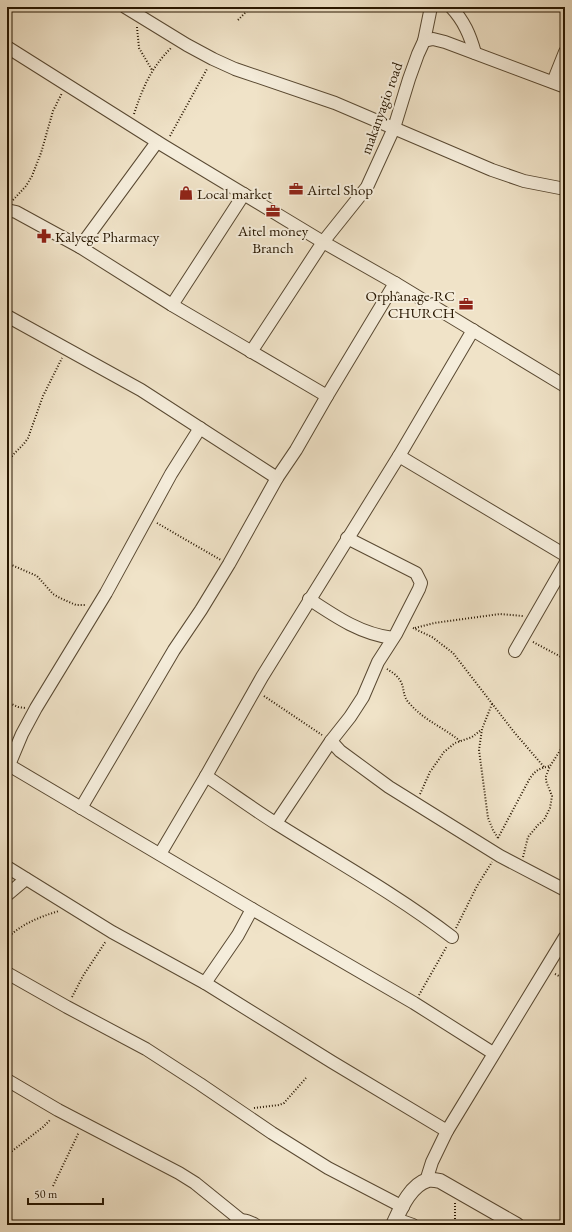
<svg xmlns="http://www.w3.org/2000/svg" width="572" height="1232" viewBox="0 0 572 1232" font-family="'EB Garamond',serif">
<rect width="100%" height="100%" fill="#f0e3c8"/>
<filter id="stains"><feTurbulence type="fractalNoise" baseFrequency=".005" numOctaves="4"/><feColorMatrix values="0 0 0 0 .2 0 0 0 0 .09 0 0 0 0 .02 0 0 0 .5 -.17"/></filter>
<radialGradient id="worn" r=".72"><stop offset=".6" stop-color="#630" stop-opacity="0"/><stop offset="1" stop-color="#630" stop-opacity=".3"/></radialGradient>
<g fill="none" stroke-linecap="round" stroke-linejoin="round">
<defs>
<g id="minor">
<path d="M 125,7 L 187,45 L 213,59 L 235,69 L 335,103 L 492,170 L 524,181 L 565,189"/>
<path d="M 451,7 C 464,21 470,35 475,53"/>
<path d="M 424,41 L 431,7"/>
<path d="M 7,47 L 164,146 L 323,242 L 395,283 L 565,386"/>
<path d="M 553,82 L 565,52"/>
<path d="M 7,210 L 16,212 L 80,247 L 172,305 L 327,396"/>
<path d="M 80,247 L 157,142"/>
<path d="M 172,305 L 244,194"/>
<path d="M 7,316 L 141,390 L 277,478"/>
<path d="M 251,352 L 323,242 L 367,187 L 394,128 L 409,79 L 418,54 L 424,41 L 433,39 L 445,42 L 565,87"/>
<path d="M 399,456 L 565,555"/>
<path d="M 309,599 C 336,617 361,634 393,638"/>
<path d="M 515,651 L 565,564"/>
<path d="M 331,741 L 340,751 L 389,787 L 500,856 L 565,890"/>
<path d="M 7,764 L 252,909 L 414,1003 L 493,1053"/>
<path d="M 9,765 L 22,734 L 36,708 L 106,593 L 171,474 L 200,428"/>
<path d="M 206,776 C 230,792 253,809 277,824 C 336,861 397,895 452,937"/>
<path d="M 81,808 L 174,650 L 201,610 L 229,564 L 277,478 L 296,450 L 327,396 L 395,283"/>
<path d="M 276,823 L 331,741 L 350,717 L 363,697 L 378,662 L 396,634 L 419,589 L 421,583 L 416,573 L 347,538"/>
<path d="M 160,854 L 206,776 L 262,677 L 399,456 L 473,330"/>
<path d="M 7,867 L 112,932 L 205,983 L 332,1062 L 447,1131"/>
<path d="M 7,895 L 26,879"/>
<path d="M 7,973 L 67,1007 L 146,1049 L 200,1084 L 272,1133 L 328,1168 L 403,1207"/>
<path d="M 205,983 L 238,935 L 252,909"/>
<path d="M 7,1080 L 58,1110 L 179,1173 L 195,1183 L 242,1221"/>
<path d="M 426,1181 L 432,1162 L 447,1131 L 565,937"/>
<path d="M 396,1219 L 413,1225"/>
</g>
<g id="tertiary">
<path d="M 235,1225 C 241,1219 247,1222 254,1225"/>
<path d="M 393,1225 C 400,1210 410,1185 428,1180 C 432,1179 436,1180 440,1181 L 517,1225"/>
</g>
</defs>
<!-- minor casing -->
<use href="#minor" stroke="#594932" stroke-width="14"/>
<!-- tertiary casing -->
<use href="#tertiary" stroke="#594932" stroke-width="16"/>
<!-- path -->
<g stroke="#271600" stroke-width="2" stroke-dasharray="1 2" stroke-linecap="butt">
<path d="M 238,20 L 251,7"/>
<path d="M 137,27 L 139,48 L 152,70"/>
<path d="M 134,114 C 143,87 151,68 171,48"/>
<path d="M 170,136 L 207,69"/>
<path d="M 13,200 L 26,186 L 32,176 L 41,153 L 53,111 L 62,93"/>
<path d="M 7,464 C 12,453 22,448 28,438 L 43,396 L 62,358"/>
<path d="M 157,523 L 221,560"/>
<path d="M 7,563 L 37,576 L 53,594 L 62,599 L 76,605 L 86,605"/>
<path d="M 413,628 L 432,637 L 453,653 L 514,732 L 544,767"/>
<path d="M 415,628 L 434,623 L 500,614 L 523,616"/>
<path d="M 533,642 L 565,659"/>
<path d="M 387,669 C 392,672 398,676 401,682 C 405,690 402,696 410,704 C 425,721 443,727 460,741"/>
<path d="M 264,696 L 322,735"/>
<path d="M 7,702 L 18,707 L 25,708"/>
<path d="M 492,704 L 482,729 L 479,750 L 488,818 L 493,830 L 498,838"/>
<path d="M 420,794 L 430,772 L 444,752 L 455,743 L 472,737 L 481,730"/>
<path d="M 498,838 L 530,778 C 536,770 540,768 550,766"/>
<path d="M 523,857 L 528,837 L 538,825 L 544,820 L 550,808 L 552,796 L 546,781 L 546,776 L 550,766 L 565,743"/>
<path d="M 456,928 L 477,886 L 492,862"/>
<path d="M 7,938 C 22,924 39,917 59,911"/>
<path d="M 555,974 L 565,979"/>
<path d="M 419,995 L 447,946"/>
<path d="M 72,997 L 83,976 L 106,941"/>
<path d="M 254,1108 L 279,1105 L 284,1103 L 306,1078"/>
<path d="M 7,1155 L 43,1127 L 51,1119"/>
<path d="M 53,1186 L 79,1132"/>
<path d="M 455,1203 L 455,1225"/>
</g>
<!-- minor -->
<use href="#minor" stroke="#f5eddb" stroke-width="12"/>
<!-- tertiary -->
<use href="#tertiary" stroke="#f5eddb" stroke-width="14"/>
</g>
<!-- icons -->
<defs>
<symbol id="office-bare" viewBox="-9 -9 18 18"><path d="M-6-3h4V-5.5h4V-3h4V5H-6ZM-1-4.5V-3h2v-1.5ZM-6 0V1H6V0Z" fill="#8f2418" stroke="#f5eddb" stroke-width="2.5" paint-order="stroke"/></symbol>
<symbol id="shop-bare" viewBox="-9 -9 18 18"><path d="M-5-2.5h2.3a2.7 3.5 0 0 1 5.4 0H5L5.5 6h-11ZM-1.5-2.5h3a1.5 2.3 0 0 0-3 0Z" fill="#8f2418" stroke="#f5eddb" stroke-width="2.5" paint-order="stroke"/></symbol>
<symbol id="pharmacy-bare" viewBox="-9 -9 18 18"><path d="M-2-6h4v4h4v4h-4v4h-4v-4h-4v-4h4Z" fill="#8f2418" stroke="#f5eddb" stroke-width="2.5" paint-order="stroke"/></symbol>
</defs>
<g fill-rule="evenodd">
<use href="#office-bare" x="286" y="179" width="20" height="20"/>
<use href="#shop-bare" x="176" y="183" width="20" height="20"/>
<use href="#office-bare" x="263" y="201" width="20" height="20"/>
<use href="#pharmacy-bare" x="34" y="226" width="20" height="20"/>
<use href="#office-bare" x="456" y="294" width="20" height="20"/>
</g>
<g text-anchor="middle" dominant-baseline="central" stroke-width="4" stroke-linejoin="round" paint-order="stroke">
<!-- street labels -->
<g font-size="15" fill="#271600" stroke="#f5eddb">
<text transform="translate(381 108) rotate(-70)">makanyagio road</text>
</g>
<!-- poi labels -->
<g font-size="15" fill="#271600" stroke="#f5eddb" text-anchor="start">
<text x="307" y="189">Airtel Shop</text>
<text x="197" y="193">Local market</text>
<text x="273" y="230" text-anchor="middle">Aitel money<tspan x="273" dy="17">Branch</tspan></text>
<text x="55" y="236">Kalyege Pharmacy</text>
<text x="455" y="295" text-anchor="end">Orphanage-RC<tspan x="455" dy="17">CHURCH</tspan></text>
</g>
</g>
<!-- margin -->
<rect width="572" height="1232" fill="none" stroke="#f0e3c8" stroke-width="24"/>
<rect x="8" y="8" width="556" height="1216" fill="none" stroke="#271600" stroke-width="2"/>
<rect x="12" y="12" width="548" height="1208" fill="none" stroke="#271600"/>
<!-- scale -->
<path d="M28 1198v6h75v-6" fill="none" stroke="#271600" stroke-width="2"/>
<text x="34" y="1198" font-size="12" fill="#271600" stroke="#f5eddb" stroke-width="3" paint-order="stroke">50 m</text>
<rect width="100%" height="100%" filter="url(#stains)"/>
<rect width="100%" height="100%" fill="url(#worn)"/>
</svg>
